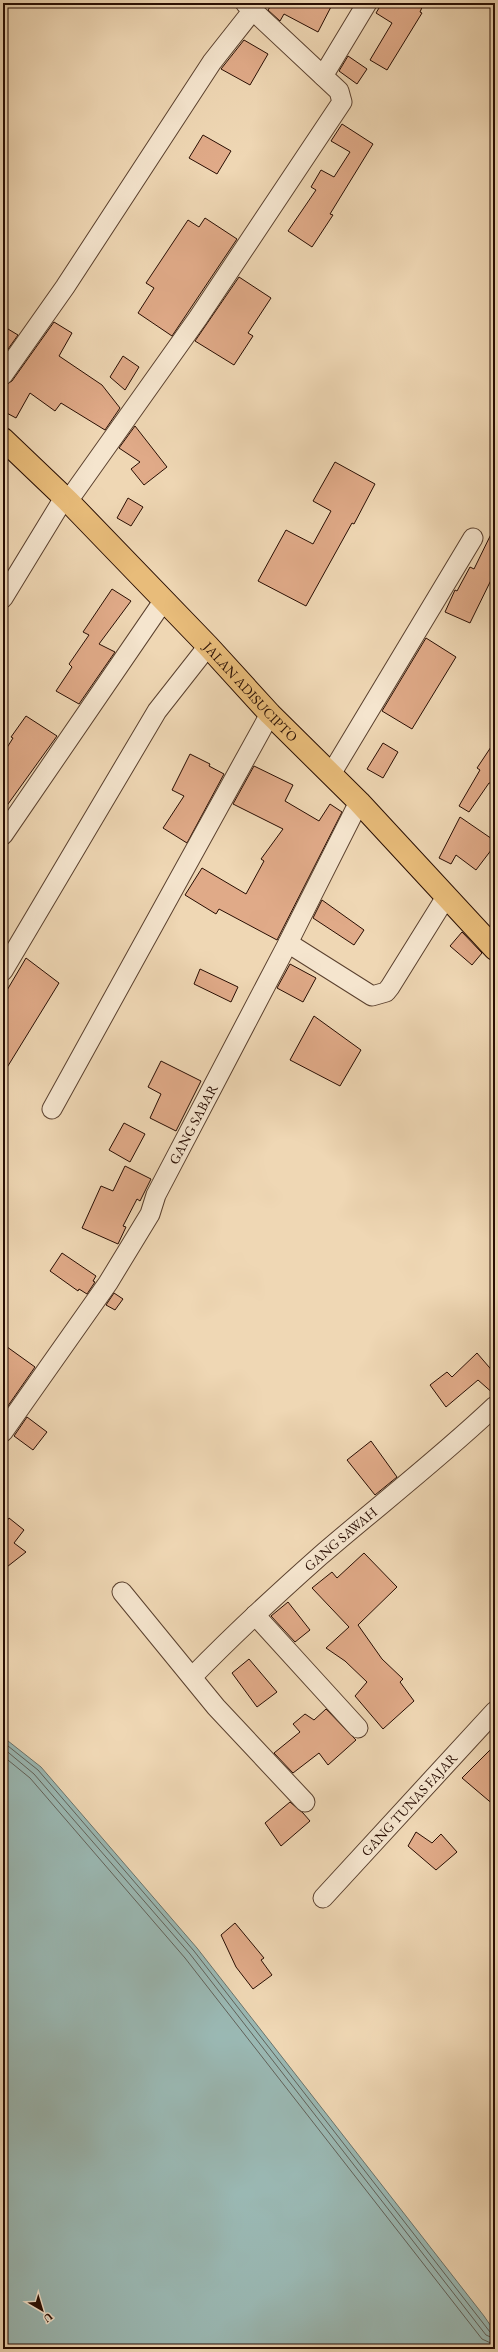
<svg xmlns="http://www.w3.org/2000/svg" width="498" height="2352" viewBox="0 0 498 2352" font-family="'EB Garamond',serif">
<rect width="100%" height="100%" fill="#efd7b4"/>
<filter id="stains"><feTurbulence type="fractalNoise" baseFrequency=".005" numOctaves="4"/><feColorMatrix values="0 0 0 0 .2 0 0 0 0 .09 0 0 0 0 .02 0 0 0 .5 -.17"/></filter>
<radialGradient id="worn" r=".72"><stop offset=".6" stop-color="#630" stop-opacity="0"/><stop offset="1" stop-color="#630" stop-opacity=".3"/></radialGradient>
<!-- water -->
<path fill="#9ab8b3" stroke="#6c746c" d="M 3,1737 L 41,1767 L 197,1948 L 484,2316 L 495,2332 L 495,2349 L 3,2349 Z"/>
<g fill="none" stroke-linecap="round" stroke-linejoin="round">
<!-- shore -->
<g stroke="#61625a" stroke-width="1">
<path d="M 3,1742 L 38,1770 L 194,1951 L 490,2332 L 495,2333"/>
<path d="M 3,1748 L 34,1774 L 190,1954 L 486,2335 L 495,2339"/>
<path d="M 3,1756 L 30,1778 L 185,1958 L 482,2339 L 495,2345"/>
</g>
</g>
<!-- building -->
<g fill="#e0aa88" stroke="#280d02">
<path d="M 262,3 L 333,3 L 318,32 L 284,14 L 280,21 L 268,10 L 270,7 Z"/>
<path d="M 382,3 L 424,3 L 420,12 L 422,13 L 387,70 L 370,60 L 392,23 L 376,13 Z"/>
<path d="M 244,40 L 268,54 L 250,85 L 221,69 Z"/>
<path d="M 348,56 L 367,69 L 357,84 L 339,71 Z"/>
<path d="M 342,124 L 373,144 L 330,214 L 333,215 L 312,247 L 288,231 L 316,190 L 311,187 L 321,170 L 334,177 L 350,152 L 331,141 Z"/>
<path d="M 203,135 L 231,151 L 217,174 L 189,158 Z"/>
<path d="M 205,218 L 237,239 L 172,336 L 138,313 L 154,288 L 146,283 L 188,220 L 199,227 Z"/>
<path d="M 239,277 L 271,298 L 248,333 L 253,336 L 234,365 L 195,341 Z"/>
<path d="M 54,322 L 72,333 L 59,356 L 102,385 L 120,408 L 105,430 L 61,403 L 55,411 L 30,393 L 16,418 L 3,411 L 3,386 L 12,381 Z"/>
<path d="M 3,326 L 18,335 L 3,356 Z"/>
<path d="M 123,356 L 139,367 L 125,390 L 110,377 Z"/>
<path d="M 135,426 L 167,467 L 144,485 L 131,469 L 140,462 L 119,448 Z"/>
<path d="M 335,462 L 375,484 L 354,524 L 352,523 L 306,606 L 258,581 L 286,530 L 313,544 L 331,511 L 313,501 Z"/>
<path d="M 128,498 L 143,507 L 131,526 L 117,518 Z"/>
<path d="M 495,526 L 495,572 L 470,623 L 445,612 L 455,590 L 457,591 L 470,567 L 474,569 Z"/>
<path d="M 112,589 L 131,601 L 99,644 L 115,652 L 79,704 L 56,691 L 72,667 L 69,664 L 89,635 L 83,632 Z"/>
<path d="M 426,638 L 456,657 L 412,729 L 382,711 Z"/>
<path d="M 26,716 L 57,736 L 3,811 L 3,754 L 13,738 L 11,737 Z"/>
<path d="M 495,741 L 495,783 L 489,783 L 469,812 L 459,806 L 480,770 L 477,768 Z"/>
<path d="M 383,743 L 398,752 L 383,778 L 367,769 Z"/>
<path d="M 190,754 L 210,764 L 209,766 L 224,774 L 187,843 L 163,828 L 184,796 L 172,790 Z"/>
<path d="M 254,766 L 293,785 L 285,801 L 319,821 L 330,804 L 342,812 L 277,940 L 219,909 L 216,914 L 185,895 L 202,868 L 246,894 L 264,861 L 261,859 L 283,829 L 233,804 Z"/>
<path d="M 460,817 L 495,841 L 495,845 L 476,870 L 456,855 L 451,864 L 439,858 Z"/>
<path d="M 322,900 L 364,930 L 354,945 L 313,918 Z"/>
<path d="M 462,932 L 482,953 L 472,965 L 450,946 Z"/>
<path d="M 26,958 L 59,983 L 3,1074 L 3,997 Z"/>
<path d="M 290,964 L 316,978 L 303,1002 L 277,988 Z"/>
<path d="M 200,969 L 238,987 L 231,1002 L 194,984 Z"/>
<path d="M 314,1016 L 361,1050 L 340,1086 L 290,1060 Z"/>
<path d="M 161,1061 L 201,1081 L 176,1131 L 150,1118 L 161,1094 L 148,1087 Z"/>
<path d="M 124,1123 L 145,1134 L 130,1162 L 109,1150 Z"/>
<path d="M 125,1166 L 151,1179 L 140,1201 L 137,1199 L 123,1226 L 126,1227 L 118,1244 L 82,1228 L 101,1186 L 113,1191 Z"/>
<path d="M 62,1253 L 96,1276 L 93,1281 L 95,1282 L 87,1294 L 79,1289 L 78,1291 L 50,1271 Z"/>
<path d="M 114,1293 L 123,1299 L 115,1310 L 106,1305 Z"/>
<path d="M 3,1344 L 35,1367 L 3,1413 Z"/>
<path d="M 477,1353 L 495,1374 L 495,1395 L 478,1380 L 446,1407 L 430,1385 L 447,1372 L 452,1377 Z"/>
<path d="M 27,1417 L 47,1432 L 33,1450 L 14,1436 Z"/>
<path d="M 371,1441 L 397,1477 L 375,1495 L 347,1460 Z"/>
<path d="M 9,1518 L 24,1530 L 14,1543 L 26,1552 L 3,1570 L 3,1526 Z"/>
<path d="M 364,1553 L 397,1587 L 358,1625 L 382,1659 L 403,1679 L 400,1682 L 414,1701 L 383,1729 L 355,1696 L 367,1682 L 345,1661 L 326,1648 L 349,1627 L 312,1588 L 332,1572 L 337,1578 Z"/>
<path d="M 288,1602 L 310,1630 L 295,1642 L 271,1616 Z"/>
<path d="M 249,1659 L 277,1692 L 257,1707 L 232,1673 Z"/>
<path d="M 326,1709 L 356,1740 L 328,1765 L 319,1753 L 293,1773 L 274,1753 L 300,1732 L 293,1724 L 305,1714 L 314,1720 Z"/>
<path d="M 495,1745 L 495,1806 L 462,1778 Z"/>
<path d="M 290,1802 L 303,1813 L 310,1821 L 281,1846 L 265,1823 Z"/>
<path d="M 416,1832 L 432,1843 L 441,1834 L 457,1852 L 436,1870 L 408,1846 Z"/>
<path d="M 235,1923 L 264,1958 L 261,1960 L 272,1975 L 253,1989 L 236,1967 L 221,1935 Z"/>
</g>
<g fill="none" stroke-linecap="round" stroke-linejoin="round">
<defs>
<g id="minor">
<path d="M 323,76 L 367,3"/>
<path d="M 3,375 L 65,287 L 212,62 L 253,10"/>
<path d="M 68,501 L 198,318 L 342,102 L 339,91 L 245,3"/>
<path d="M 3,598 L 64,498"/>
<path d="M 331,774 L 473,538"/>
<path d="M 3,835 L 164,600"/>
<path d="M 288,943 L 372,996 L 386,992 L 390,987 L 446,897"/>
<path d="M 3,971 L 157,711 L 208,646"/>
<path d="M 52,1109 L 270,714"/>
<path id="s1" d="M 3,1432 L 108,1283 L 150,1214 L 156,1195 L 288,943 L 359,802"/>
<path d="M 122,1592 L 216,1707 L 305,1802"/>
<path d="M 255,1615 L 358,1728"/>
<path id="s2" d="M 192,1677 C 233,1635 276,1595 320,1556 C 378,1506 439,1459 495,1406"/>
<path id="s3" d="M 323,1898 L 495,1711"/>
</g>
<g id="major">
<path id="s4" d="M 3,439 L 68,501 L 208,646 L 270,714 L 359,802 L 495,949"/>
</g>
</defs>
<!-- minor casing -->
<use href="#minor" stroke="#5a402e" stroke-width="21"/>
<!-- major casing -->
<use href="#major" stroke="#280d02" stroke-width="24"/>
<!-- minor -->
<use href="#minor" stroke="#f5e5ce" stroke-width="19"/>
<!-- major -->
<use href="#major" stroke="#e8bc7a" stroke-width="22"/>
</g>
<g text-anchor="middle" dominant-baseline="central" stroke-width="3" stroke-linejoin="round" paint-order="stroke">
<!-- street labels -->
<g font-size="14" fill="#280d02" stroke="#f5e5ce">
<text stroke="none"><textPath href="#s4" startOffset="354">JALAN ADISUCIPTO</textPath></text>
<text stroke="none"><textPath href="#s1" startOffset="363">GANG SABAR</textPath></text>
<text stroke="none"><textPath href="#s2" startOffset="203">GANG SAWAH</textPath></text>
<text stroke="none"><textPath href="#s3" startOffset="127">GANG TUNAS FAJAR</textPath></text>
</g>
</g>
<!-- margin -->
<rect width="498" height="2352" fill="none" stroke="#efd7b4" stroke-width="16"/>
<rect x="4" y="4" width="490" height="2344" fill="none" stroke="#280d02" stroke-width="2"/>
<rect x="8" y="8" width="482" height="2336" fill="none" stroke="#280d02"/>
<!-- north arrow -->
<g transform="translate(42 2310) rotate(142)" stroke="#f5e5ce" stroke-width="3" paint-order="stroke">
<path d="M0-3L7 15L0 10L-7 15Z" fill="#280d02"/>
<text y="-6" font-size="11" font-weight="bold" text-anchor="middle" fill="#280d02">U</text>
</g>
<rect width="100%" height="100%" filter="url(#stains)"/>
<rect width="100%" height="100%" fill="url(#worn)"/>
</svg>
